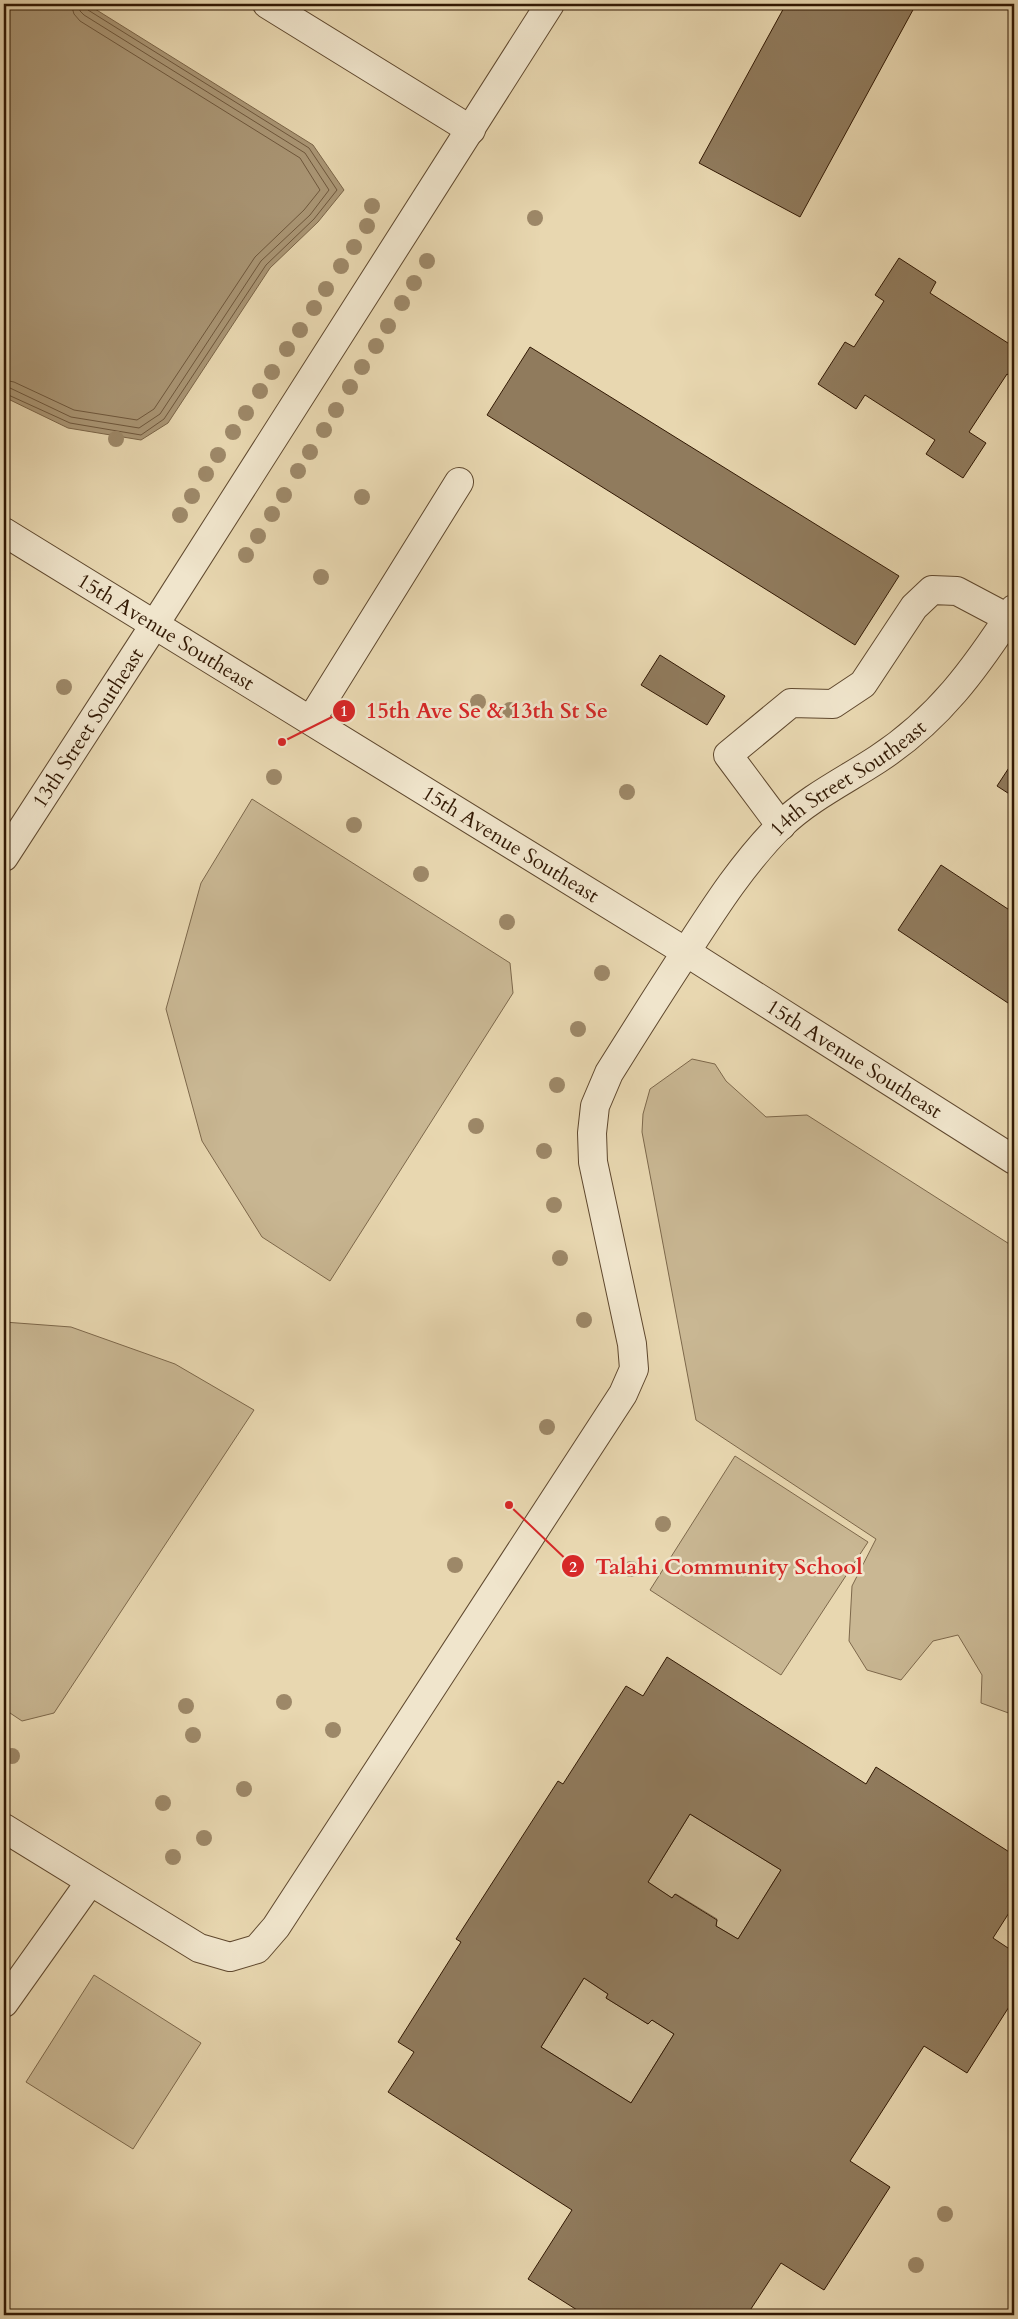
<svg xmlns="http://www.w3.org/2000/svg" width="1018" height="2319" viewBox="0 0 1018 2319" font-family="Cardo,serif">
<rect width="100%" height="100%" fill="#e8d7b0"/>
<filter id="stains"><feTurbulence type="fractalNoise" baseFrequency=".004" numOctaves="4"/><feColorMatrix values="0 0 0 0 .2 0 0 0 0 .09 0 0 0 0 .02 0 0 0 .5 -.17"/></filter>
<radialGradient id="worn" r=".72"><stop offset=".6" stop-color="#630" stop-opacity="0"/><stop offset="1" stop-color="#630" stop-opacity=".3"/></radialGradient>
<!-- green -->
<g fill="#c9b793" stroke="#7d684b">
<path d="M 252,799 L 510,963 L 513,993 L 330,1281 L 262,1237 L 202,1141 L 166,1009 L 201,883 Z"/>
<path d="M 692,1059 L 715,1064 L 726,1081 L 766,1117 L 807,1115 L 1014,1247 L 1014,1715 L 981,1703 L 982,1675 L 958,1635 L 933,1641 L 901,1680 L 867,1670 L 849,1641 L 852,1586 L 876,1539 L 696,1420 L 642,1132 L 643,1114 L 650,1089 Z"/>
<path d="M 4,1322 L 71,1327 L 175,1364 L 254,1410 L 54,1713 L 22,1721 L 4,1709 Z"/>
<path d="M 735,1456 L 868,1542 L 781,1675 L 650,1590 Z"/>
<path d="M 690,1814 L 781,1870 L 738,1939 L 716,1926 L 717,1919 L 676,1894 L 672,1898 L 648,1882 Z"/>
<path d="M 94,1975 L 201,2043 L 133,2149 L 26,2082 Z"/>
<path d="M 584,1978 L 608,1994 L 606,1998 L 648,2024 L 652,2020 L 674,2034 L 631,2103 L 541,2047 Z"/>
</g>
<!-- water -->
<path fill="#aa9675" stroke="#7a6447" d="M 4,4 L 87,4 L 313,145 L 344,190 L 318,222 L 270,268 L 168,423 L 141,440 L 68,428 L 4,397 Z"/>
<g fill="none" stroke-linecap="round" stroke-linejoin="round">
<!-- shore -->
<g stroke="#6e573c" stroke-width="1">
<path d="M 4,380 L 14,382 L 74,410 L 137,420 L 154,409 L 255,257 L 304,210 L 320,190 L 300,158 L 80,21 L 74,14 L 71,4"/>
<path d="M 4,387 L 10,388 L 71,417 L 139,428 L 160,414 L 261,261 L 310,215 L 329,190 L 305,153 L 84,15 L 80,11 L 79,4"/>
<path d="M 4,393 L 70,423 L 141,435 L 164,419 L 266,265 L 314,219 L 337,190 L 309,148 L 88,10 L 85,4"/>
</g>
</g>
<!-- building -->
<g fill="#907b5d" stroke="#311803" fill-rule="evenodd">
<path d="M 786,4 L 907,4 L 914,8 L 800,217 L 699,163 Z"/>
<path d="M 899,258 L 936,282 L 930,293 L 1011,345 L 1014,340 L 1014,379 L 1007,374 L 969,432 L 986,443 L 963,478 L 926,454 L 935,440 L 865,395 L 856,409 L 818,384 L 845,342 L 854,347 L 884,301 L 875,295 Z"/>
<path d="M 530,347 L 899,576 L 855,645 L 487,415 Z"/>
<path d="M 660,655 L 725,696 L 707,725 L 641,685 Z"/>
<path d="M 1014,760 L 1014,797 L 997,786 Z"/>
<path d="M 941,865 L 1014,913 L 1014,1007 L 898,930 Z"/>
<path d="M 667,1657 L 866,1784 L 876,1767 L 1014,1855 L 1014,1905 L 993,1938 L 1014,1952 L 1014,1999 L 967,2073 L 924,2046 L 850,2161 L 890,2187 L 824,2290 L 781,2263 L 747,2315 L 585,2315 L 528,2279 L 572,2210 L 388,2092 L 414,2052 L 398,2042 L 461,1942 L 456,1939 L 558,1781 L 563,1784 L 626,1686 L 643,1696 ZM 690,1814 L 781,1870 L 738,1939 L 716,1926 L 717,1920 L 675,1894 L 672,1898 L 648,1882 ZM 584,1978 L 608,1994 L 606,1998 L 648,2024 L 652,2020 L 674,2034 L 631,2103 L 541,2047 Z"/>
</g>
<g fill="none" stroke-linecap="round" stroke-linejoin="round">
<defs>
<g id="minor">
<path d="M 267,4 L 471,130"/>
<path id="s1" d="M 4,532 L 686,952 L 1014,1160"/>
<path d="M 311,720 L 459,482"/>
<path d="M 781,826 L 728,755 L 791,703 L 833,704 L 863,684 L 914,607 L 932,590 L 957,591 L 1008,618"/>
<path id="s2" d="M 4,857 L 155,624 L 550,4"/>
<path id="s3" d="M 4,1828 L 199,1948 L 230,1957 L 257,1949 L 276,1927 L 623,1394 L 634,1369 L 632,1344 L 593,1162 L 592,1133 L 595,1106 L 609,1073 C 634,1033 660,992 686,952 C 715,907 743,863 781,825 C 809,798 846,780 878,759 C 939,719 975,669 1014,609"/>
<path d="M 4,2003 L 90,1882"/>
</g>
</defs>
<!-- minor casing -->
<use href="#minor" stroke="#5f482e" stroke-width="30"/>
<!-- minor -->
<use href="#minor" stroke="#f0e5cc" stroke-width="28"/>
</g>
<!-- trees -->
<g fill="#9d8868">
<circle cx="372" cy="206" r="8"/>
<circle cx="535" cy="218" r="8"/>
<circle cx="367" cy="226" r="8"/>
<circle cx="354" cy="247" r="8"/>
<circle cx="427" cy="261" r="8"/>
<circle cx="341" cy="266" r="8"/>
<circle cx="414" cy="283" r="8"/>
<circle cx="326" cy="289" r="8"/>
<circle cx="402" cy="303" r="8"/>
<circle cx="314" cy="308" r="8"/>
<circle cx="388" cy="326" r="8"/>
<circle cx="300" cy="330" r="8"/>
<circle cx="376" cy="346" r="8"/>
<circle cx="287" cy="349" r="8"/>
<circle cx="362" cy="367" r="8"/>
<circle cx="272" cy="372" r="8"/>
<circle cx="350" cy="387" r="8"/>
<circle cx="260" cy="391" r="8"/>
<circle cx="336" cy="410" r="8"/>
<circle cx="246" cy="413" r="8"/>
<circle cx="324" cy="430" r="8"/>
<circle cx="233" cy="432" r="8"/>
<circle cx="116" cy="439" r="8"/>
<circle cx="310" cy="452" r="8"/>
<circle cx="218" cy="455" r="8"/>
<circle cx="298" cy="471" r="8"/>
<circle cx="206" cy="474" r="8"/>
<circle cx="284" cy="495" r="8"/>
<circle cx="192" cy="496" r="8"/>
<circle cx="362" cy="497" r="8"/>
<circle cx="272" cy="514" r="8"/>
<circle cx="180" cy="515" r="8"/>
<circle cx="258" cy="536" r="8"/>
<circle cx="246" cy="555" r="8"/>
<circle cx="321" cy="577" r="8"/>
<circle cx="64" cy="687" r="8"/>
<circle cx="478" cy="702" r="8"/>
<circle cx="510" cy="710" r="8"/>
<circle cx="274" cy="777" r="8"/>
<circle cx="627" cy="792" r="8"/>
<circle cx="354" cy="825" r="8"/>
<circle cx="421" cy="874" r="8"/>
<circle cx="507" cy="922" r="8"/>
<circle cx="602" cy="973" r="8"/>
<circle cx="578" cy="1029" r="8"/>
<circle cx="557" cy="1085" r="8"/>
<circle cx="476" cy="1126" r="8"/>
<circle cx="544" cy="1151" r="8"/>
<circle cx="554" cy="1205" r="8"/>
<circle cx="560" cy="1258" r="8"/>
<circle cx="584" cy="1320" r="8"/>
<circle cx="547" cy="1427" r="8"/>
<circle cx="663" cy="1524" r="8"/>
<circle cx="455" cy="1565" r="8"/>
<circle cx="631" cy="1569" r="8"/>
<circle cx="284" cy="1702" r="8"/>
<circle cx="186" cy="1706" r="8"/>
<circle cx="333" cy="1730" r="8"/>
<circle cx="193" cy="1735" r="8"/>
<circle cx="12" cy="1756" r="8"/>
<circle cx="244" cy="1789" r="8"/>
<circle cx="163" cy="1803" r="8"/>
<circle cx="204" cy="1838" r="8"/>
<circle cx="173" cy="1857" r="8"/>
<circle cx="945" cy="2214" r="8"/>
<circle cx="916" cy="2265" r="8"/>
</g>
<g text-anchor="middle" dominant-baseline="central" stroke-width="5" stroke-linejoin="round" paint-order="stroke">
<!-- street labels -->
<g font-size="21" fill="#311803" stroke="#f0e5cc">
<text stroke="none"><textPath href="#s1" startOffset="190">15th Avenue Southeast</textPath></text>
<text stroke="none"><textPath href="#s2" startOffset="154">13th Street Southeast</textPath></text>
<text stroke="none"><textPath href="#s3" startOffset="1669">14th Street Southeast</textPath></text>
<text stroke="none"><textPath href="#s1" startOffset="595">15th Avenue Southeast</textPath></text>
<text stroke="none"><textPath href="#s1" startOffset="1000">15th Avenue Southeast</textPath></text>
</g>
</g>
<!-- callouts -->
<path fill="none" stroke="#d62828" stroke-width="2" d="M282 742L344 711M509 1505L573 1566"/>
<g fill="#d62828" stroke="#f0e5cc" stroke-width="2">
<circle cx="282" cy="742" r="5"/>
<circle cx="509" cy="1505" r="5"/>
<circle cx="344" cy="711" r="12"/>
<circle cx="573" cy="1566" r="12"/>
</g>
<g font-size="15" text-anchor="middle" font-weight="bold" fill="#fff">
<text x="344" y="716">1</text>
<text x="573" y="1572">2</text>
</g>
<g font-size="22" text-anchor="middle" font-weight="bold" fill="#d62828" stroke="#f0e5cc" stroke-width="5" stroke-linejoin="round" paint-order="stroke">
<text x="487" y="718">15th Ave Se &amp; 13th St Se</text>
<text x="729" y="1574">Talahi Community School</text>
</g>
<!-- margin -->
<rect width="1018" height="2319" fill="none" stroke="#e8d7b0" stroke-width="20"/>
<rect x="5" y="5" width="1008" height="2309" fill="none" stroke="#311803" stroke-width="2.5"/>
<rect x="10" y="10" width="998" height="2299" fill="none" stroke="#311803"/>
<rect width="100%" height="100%" filter="url(#stains)"/>
<rect width="100%" height="100%" fill="url(#worn)"/>
</svg>
